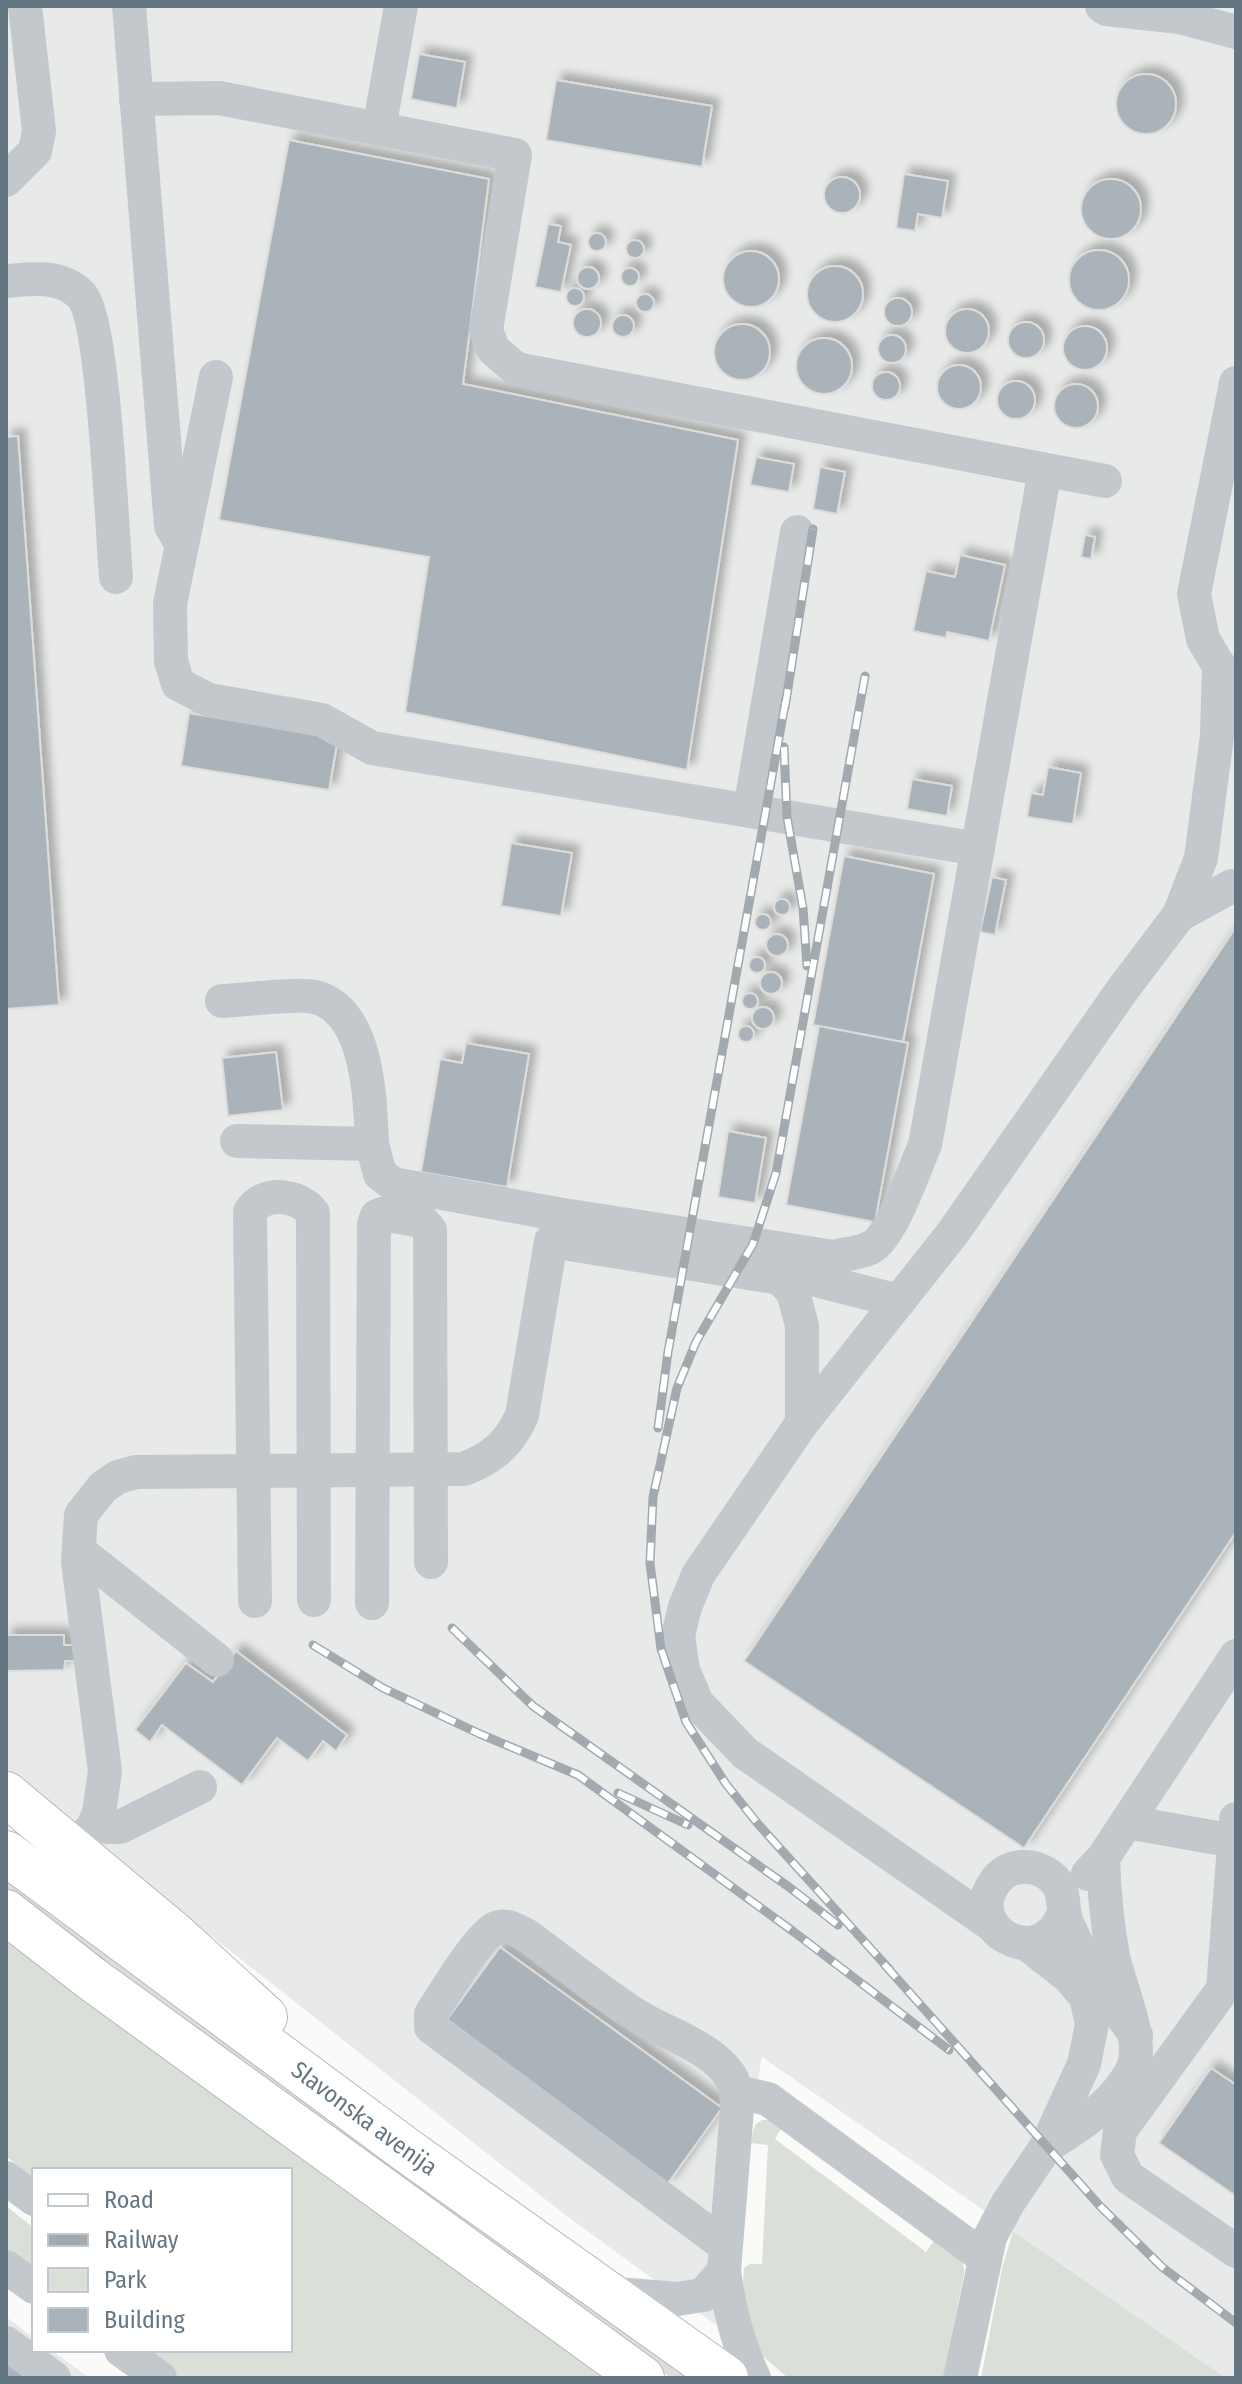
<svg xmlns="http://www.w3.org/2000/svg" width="1242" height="2384" viewBox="0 0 1242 2384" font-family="'Fira Sans Condensed',sans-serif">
<defs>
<filter id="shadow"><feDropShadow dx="7" dy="-7" stdDeviation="4" flood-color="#0004"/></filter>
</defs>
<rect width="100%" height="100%" fill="#fafaf8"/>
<!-- built -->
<g fill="#e8e9e9">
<path d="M 6,6 L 1236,6 L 1236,2378 L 1226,2378 L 762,2057 L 716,2325 L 564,2214 L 6,1774 Z"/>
<path d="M 6,2317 L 34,2338 L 34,2350 L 51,2350 L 90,2378 L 6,2378 Z"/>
</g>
<!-- green -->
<g fill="#dadfd7">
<path d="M 6,1869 L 698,2378 L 671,2378 L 125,1980 L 6,1888 Z"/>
<path d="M 6,1929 L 619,2378 L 180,2378 L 140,2350 L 290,2350 L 290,2170 L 34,2170 L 34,2179 L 6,2156 Z"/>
<path d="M 762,2120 L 774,2120 L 784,2124 L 775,2139 L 926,2252 L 935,2239 C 948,2248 966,2256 964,2274 L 943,2378 L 788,2378 L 759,2353 L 742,2300 L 744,2268 L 750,2264 L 762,2264 L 768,2145 L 750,2143 L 755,2125 Z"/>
<path d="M 6,2206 L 34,2228 L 34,2274 L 6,2253 Z"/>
<path d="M 1013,2231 L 1226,2378 L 981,2378 L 1002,2269 Z"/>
</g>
<!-- building -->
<g fill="#aab3b9" stroke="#dcdcda" stroke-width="2" filter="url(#shadow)">
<path d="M 419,54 L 465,62 L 457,108 L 411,99 Z"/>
<circle cx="1146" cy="104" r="30"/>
<path d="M 556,80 L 712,106 L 702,167 L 546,140 Z"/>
<path d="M 289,140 L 489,179 L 463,384 L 738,440 L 687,770 L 405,712 L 429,557 L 219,520 Z"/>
<path d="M 904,174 L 948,181 L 942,218 L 918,214 L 915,231 L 896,228 Z"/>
<circle cx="842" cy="195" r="18"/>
<circle cx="1111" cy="209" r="30"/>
<path d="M 548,224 L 561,226 L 558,242 L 571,245 L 561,292 L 535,287 Z"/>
<circle cx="597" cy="242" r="9"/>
<circle cx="635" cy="249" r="9"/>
<circle cx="1099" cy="280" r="30"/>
<circle cx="751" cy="279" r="28"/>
<circle cx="835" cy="294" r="28"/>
<circle cx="588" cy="278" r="11"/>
<circle cx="630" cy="277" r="9"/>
<circle cx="575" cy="297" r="9"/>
<circle cx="645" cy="303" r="9"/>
<circle cx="898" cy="312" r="14"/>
<circle cx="967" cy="331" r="22"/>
<circle cx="587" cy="323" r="14"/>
<circle cx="623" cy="326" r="11"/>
<circle cx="1026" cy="340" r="18"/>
<circle cx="742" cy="352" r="28"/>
<circle cx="1085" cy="348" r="22"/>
<circle cx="892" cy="349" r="14"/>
<circle cx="824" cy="366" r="28"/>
<circle cx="959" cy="387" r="22"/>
<circle cx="886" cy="386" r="14"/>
<circle cx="1016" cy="400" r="19"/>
<circle cx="1076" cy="406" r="22"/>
<path d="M 18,436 L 59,1005 L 6,1009 L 6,437 Z"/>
<path d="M 756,457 L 794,464 L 789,492 L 750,485 Z"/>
<path d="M 820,467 L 845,472 L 837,514 L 813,509 Z"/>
<path d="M 1085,535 L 1095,537 L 1091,559 L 1081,557 Z"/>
<path d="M 960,555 L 1005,565 L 989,641 L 947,632 L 946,638 L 913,631 L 926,571 L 955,577 Z"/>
<path d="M 189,713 L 338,738 L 329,790 L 181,766 Z"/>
<path d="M 1048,767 L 1081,773 L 1073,824 L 1027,817 L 1031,793 L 1043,795 Z"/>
<path d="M 912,779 L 952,786 L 947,816 L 907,809 Z"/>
<path d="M 511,843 L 572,853 L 561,916 L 501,906 Z"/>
<path d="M 844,856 L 934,874 L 903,1042 L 813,1025 Z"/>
<path d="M 992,877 L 1006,880 L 995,935 L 980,932 Z"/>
<circle cx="782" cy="907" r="8"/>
<circle cx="763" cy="922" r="8"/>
<path d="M 1236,927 L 1236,1532 L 1024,1848 L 744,1661 Z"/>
<circle cx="777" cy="945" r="11"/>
<circle cx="757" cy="965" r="8"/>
<circle cx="771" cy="983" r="11"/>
<circle cx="750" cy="1001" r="8"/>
<circle cx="763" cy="1018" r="11"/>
<circle cx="746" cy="1034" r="8"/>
<path d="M 819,1026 L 908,1043 L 875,1222 L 786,1205 Z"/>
<path d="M 466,1043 L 529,1054 L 507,1187 L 421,1172 L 440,1059 L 462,1063 Z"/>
<path d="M 276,1052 L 283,1110 L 228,1116 L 222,1058 Z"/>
<path d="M 728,1131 L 766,1138 L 755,1203 L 718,1197 Z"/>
<path d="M 6,1635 L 64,1635 L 64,1645 L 79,1645 L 79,1661 L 65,1661 L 64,1670 L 6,1671 Z"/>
<path d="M 236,1651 L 347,1735 L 336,1751 L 323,1741 L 308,1761 L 277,1738 L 242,1785 L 162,1725 L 150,1742 L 135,1730 L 186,1663 L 213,1682 Z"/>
<path d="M 500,1947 L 722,2108 L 666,2186 L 443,2025 Z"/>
<path d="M 1211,2068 L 1236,2085 L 1236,2196 L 1159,2143 Z"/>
<path d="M 6,2363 L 27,2378 L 6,2378 Z"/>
</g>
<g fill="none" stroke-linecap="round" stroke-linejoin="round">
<defs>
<g id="major">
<path d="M 6,1794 L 175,1935 L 265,2017"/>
<path id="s1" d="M 6,1853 L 405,2149 L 726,2378"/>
<path d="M 6,1912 L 92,1979 L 642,2378"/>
</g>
</defs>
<!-- major casing -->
<use href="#major" stroke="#b5babe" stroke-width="46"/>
<!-- minor -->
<g stroke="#c3c8cc" stroke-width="34">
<path d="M 129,6 L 171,526 L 178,538"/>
<path d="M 1102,6 L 1106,9 L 1180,17 L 1236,32"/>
<path d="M 136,99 L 219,98 L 515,155 L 486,330 L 493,349 L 516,369 L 1105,481"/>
<path d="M 379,129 L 401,6"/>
<path d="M 6,180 L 35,151 L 39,131 L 25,6"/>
<path d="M 6,281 C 32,279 61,274 81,295 C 104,319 112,531 116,577"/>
<path d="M 216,377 L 170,604 L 171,661 L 178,684 L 209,700 L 322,720 L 372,748 L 978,849"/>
<path d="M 1236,383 L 1194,594 L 1203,639 L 1219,666 L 1236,680"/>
<path d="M 750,810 L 797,532"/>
<path d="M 1179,915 L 1232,886 L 1236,888"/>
<path d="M 222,1001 C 243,1000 298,993 315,997 C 369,1011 370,1100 372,1144"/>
<path d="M 237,1141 L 372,1144 L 380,1174 L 393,1184 L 557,1214 L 834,1257 C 845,1254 860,1253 870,1248 C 891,1239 915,1167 925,1145 L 1045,470"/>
<path d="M 780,1278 L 808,1278 L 899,1301"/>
<path d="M 79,1551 L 217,1660"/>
<path d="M 255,1601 L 250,1212 C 263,1190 299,1194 313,1213 L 314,1600"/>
<path d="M 372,1603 L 374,1224 L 377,1216 L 382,1214 L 422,1221 L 430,1230 L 431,1562"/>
<path d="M 1236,1819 L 1223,1989 L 1120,2131 L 1117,2155 L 1128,2177 L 1236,2251"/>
<path d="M 1127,1822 L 1234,1841"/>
<path d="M 93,1827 L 120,1827 L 200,1787"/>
<path d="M 73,1849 L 93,1827 L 99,1813 L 105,1771 L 78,1562 L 81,1515 L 103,1487 L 118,1477 L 136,1472 L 464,1469 C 493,1458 510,1443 522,1415 L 551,1241 L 780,1278 L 793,1292 L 802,1326 L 802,1423"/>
<path d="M 1088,1874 L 1103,1858 L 1236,1656"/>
<path d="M 1063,1915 C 1039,1974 961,1928 995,1882 C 1001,1873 1010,1868 1021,1867 C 1035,1866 1049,1872 1058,1884 C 1066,1897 1061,1911 1068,1925 C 1086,1966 1109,2000 1136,2035"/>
<path d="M 992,1925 L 745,1753 L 697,1703 L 683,1670 L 678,1636 L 685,1607 L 698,1575 L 802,1423 L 952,1234 L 1123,989 L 1179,915 L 1201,858 L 1217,736 L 1219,666"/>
<path d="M 737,2092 L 768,2099 L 985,2258"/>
<path d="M 1046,2147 C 1078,2126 1114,2106 1132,2070 C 1146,2042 1119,1986 1113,1956 C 1107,1923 1104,1891 1103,1858"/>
<path d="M 6,2178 L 34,2199"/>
<path d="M 6,2267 L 34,2287"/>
<path d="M 724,2271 L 737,2109 C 737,2097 736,2084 729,2074 C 706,2044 666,2034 636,2015 C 598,1991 562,1961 526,1935 C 517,1931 507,1923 496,1928 C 479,1935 443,1996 431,2014 L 431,2027 L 726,2246"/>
<path d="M 605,2293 L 677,2299 L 703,2295 L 724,2271 C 729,2309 737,2343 754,2378"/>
<path d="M 6,2343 L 54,2378"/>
<path d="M 121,2350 L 160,2378"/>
<path d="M 960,2378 L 990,2237 L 1008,2203 L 1046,2147 L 1084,2064 L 1092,2024 L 1086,1997 L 1068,1976 L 1027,1944"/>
</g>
<!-- major -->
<use href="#major" stroke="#fff" stroke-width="44"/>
<defs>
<g id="rail">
<path d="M 865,676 L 776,1173 L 753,1244 L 696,1342 L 677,1388 L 653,1497 L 650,1563 L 661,1649 L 686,1722 L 726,1784 L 758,1824 L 890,1970"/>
<path d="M 785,707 L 813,529"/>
<path d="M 784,747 L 787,817 L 803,908 L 807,966"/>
<path d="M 658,1428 L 668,1352 L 786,699"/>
<path d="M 452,1628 L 533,1706 L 789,1887 L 838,1925"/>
<path d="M 313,1645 L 383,1688 L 480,1734 L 578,1775 L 794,1932 L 949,2050"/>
<path d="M 618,1793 L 688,1825"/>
<path d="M 884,1964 L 1100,2206 L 1162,2267 L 1236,2323"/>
</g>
</defs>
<!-- rail casing -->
<use href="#rail" stroke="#a2aab0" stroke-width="9"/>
<!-- rail -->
<use href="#rail" stroke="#fff" stroke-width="6" stroke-dasharray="18" stroke-linecap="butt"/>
</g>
<g text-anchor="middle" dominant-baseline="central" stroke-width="8" stroke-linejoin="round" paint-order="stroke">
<!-- street labels -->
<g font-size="24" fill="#657683" stroke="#fff">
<text stroke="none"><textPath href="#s1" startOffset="446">Slavonska avenija</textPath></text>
</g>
</g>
<!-- border -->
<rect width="1242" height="2384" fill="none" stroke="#657683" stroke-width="16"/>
<!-- legend -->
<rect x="32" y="2168" width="260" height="184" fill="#ffffff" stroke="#c1c8cd" stroke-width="2"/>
<rect x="48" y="2194" width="40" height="12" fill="#ffffff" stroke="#c1c8cd" stroke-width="2"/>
<text x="104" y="2208" font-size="24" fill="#657683">Road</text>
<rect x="48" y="2234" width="40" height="12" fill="#a2aab0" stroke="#c1c8cd" stroke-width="2"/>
<text x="104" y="2248" font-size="24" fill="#657683">Railway</text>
<rect x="48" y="2268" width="40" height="24" fill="#dadfd7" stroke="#c1c8cd" stroke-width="2"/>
<text x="104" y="2288" font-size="24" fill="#657683">Park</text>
<rect x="48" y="2308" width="40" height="24" fill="#aab3b9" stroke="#c1c8cd" stroke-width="2"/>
<text x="104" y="2328" font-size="24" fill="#657683">Building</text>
</svg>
